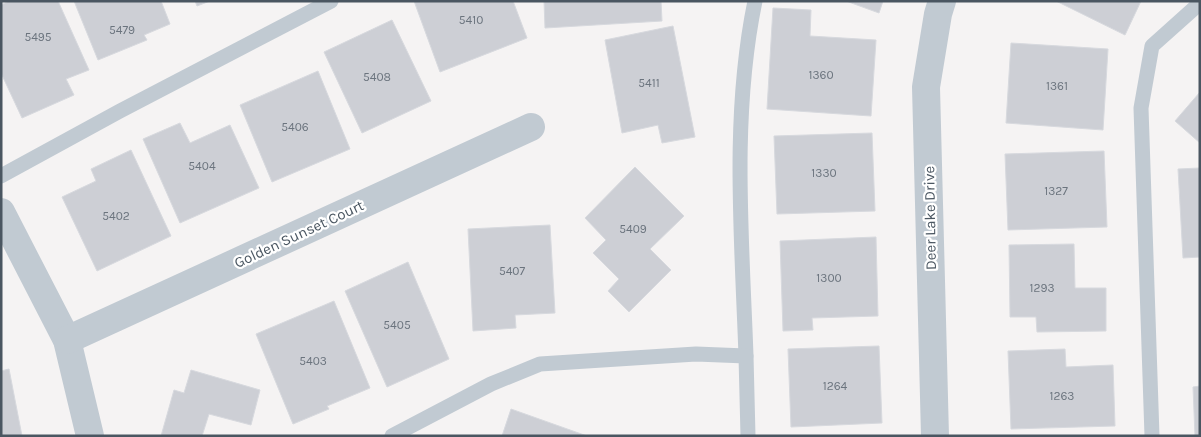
<svg xmlns="http://www.w3.org/2000/svg" width="1201" height="437" viewBox="0 0 1201 437" font-family="Karla,sans-serif">
<rect width="100%" height="100%" fill="#f5f3f3"/>
<!-- building -->
<g fill="#cdcfd5" stroke="#d7d9de">
<path d="M 9,1 L 58,1 L 89,70 L 66,79 L 74,95 L 22,118 L 1,73 L 1,5 Z"/>
<path d="M 74,1 L 161,1 L 170,24 L 144,35 L 147,40 L 98,60 Z"/>
<path d="M 195,1 L 210,1 L 197,6 Z"/>
<path d="M 414,1 L 513,1 L 527,38 L 440,72 Z"/>
<path d="M 544,1 L 661,1 L 662,21 L 545,28 Z"/>
<path d="M 846,1 L 883,1 L 879,13 Z"/>
<path d="M 1056,1 L 1141,1 L 1125,35 Z"/>
<path d="M 773,8 L 811,10 L 810,36 L 876,40 L 871,116 L 767,109 Z"/>
<path d="M 392,20 L 431,101 L 362,133 L 324,52 Z"/>
<path d="M 673,26 L 695,137 L 662,143 L 658,125 L 622,133 L 605,40 Z"/>
<path d="M 1011,43 L 1108,49 L 1103,130 L 1006,123 Z"/>
<path d="M 318,71 L 350,149 L 272,182 L 240,105 Z"/>
<path d="M 1200,92 L 1200,143 L 1175,121 Z"/>
<path d="M 180,123 L 190,143 L 230,125 L 259,188 L 180,223 L 143,139 Z"/>
<path d="M 872,133 L 875,211 L 777,214 L 774,136 Z"/>
<path d="M 131,150 L 171,236 L 97,271 L 62,197 L 96,181 L 91,169 Z"/>
<path d="M 1104,151 L 1107,227 L 1008,230 L 1005,154 Z"/>
<path d="M 635,167 L 684,216 L 650,249 L 671,270 L 629,312 L 608,291 L 619,279 L 593,253 L 606,240 L 585,218 Z"/>
<path d="M 1200,168 L 1200,257 L 1183,258 L 1178,169 Z"/>
<path d="M 550,225 L 555,313 L 515,315 L 516,328 L 473,331 L 468,229 Z"/>
<path d="M 876,237 L 878,316 L 812,318 L 813,330 L 783,331 L 780,241 Z"/>
<path d="M 1074,244 L 1075,288 L 1106,288 L 1106,331 L 1037,332 L 1036,317 L 1010,317 L 1009,245 Z"/>
<path d="M 408,262 L 449,359 L 387,387 L 345,291 Z"/>
<path d="M 334,301 L 370,388 L 327,406 L 329,409 L 293,424 L 256,334 Z"/>
<path d="M 879,346 L 882,423 L 791,427 L 788,349 Z"/>
<path d="M 1065,349 L 1066,367 L 1113,365 L 1115,426 L 1011,429 L 1008,351 Z"/>
<path d="M 9,369 L 22,436 L 1,436 L 1,371 Z"/>
<path d="M 191,370 L 260,390 L 251,425 L 209,414 L 202,436 L 161,436 L 174,390 L 184,393 Z"/>
<path d="M 1200,386 L 1200,436 L 1195,436 L 1193,387 Z"/>
<path d="M 511,409 L 587,436 L 502,436 Z"/>
</g>
<g fill="none" stroke-linecap="round" stroke-linejoin="round">
<!-- lane -->
<g stroke="#c1cad2" stroke-width="15">
<path d="M 1,176 L 120,111 L 331,1"/>
<path d="M 746,356 C 742,239 731,117 755,1"/>
<path d="M 392,436 L 491,384 L 540,364 L 696,354 L 746,356 L 748,436"/>
<path d="M 1152,436 L 1141,108 L 1152,46 L 1200,3"/>
</g>
<!-- street -->
<g stroke="#c1cad2" stroke-width="28">
<path d="M 1,212 L 67,340 L 90,436"/>
<path d="M 67,340 L 531,127"/>
<path d="M 935,436 L 926,87 L 938,14 L 942,1"/>
</g>
</g>
<g text-anchor="middle" dominant-baseline="central" stroke-width="4.5" stroke-linejoin="round" paint-order="stroke">
<!-- number labels -->
<g font-size="12" fill="#6b747e">
<text x="471" y="20">5410</text>
<text x="122" y="30">5479</text>
<text x="38" y="37">5495</text>
<text x="821" y="75">1360</text>
<text x="377" y="77">5408</text>
<text x="649" y="83">5411</text>
<text x="1057" y="86">1361</text>
<text x="295" y="127">5406</text>
<text x="202" y="166">5404</text>
<text x="824" y="173">1330</text>
<text x="1056" y="191">1327</text>
<text x="116" y="216">5402</text>
<text x="633" y="229">5409</text>
<text x="512" y="271">5407</text>
<text x="829" y="278">1300</text>
<text x="1042" y="288">1293</text>
<text x="397" y="325">5405</text>
<text x="313" y="361">5403</text>
<text x="835" y="386">1264</text>
<text x="1062" y="396">1263</text>
</g>
<!-- street labels -->
<g font-size="15" fill="#4a5661" stroke="#fff">
<text transform="translate(930 218) rotate(-91)">Deer Lake Drive</text>
<text transform="translate(299 234) rotate(-25)">Golden Sunset Court</text>
</g>
</g>
<!-- border -->
<rect width="1201" height="437" fill="none" stroke="#4a5661" stroke-width="5"/>
</svg>
